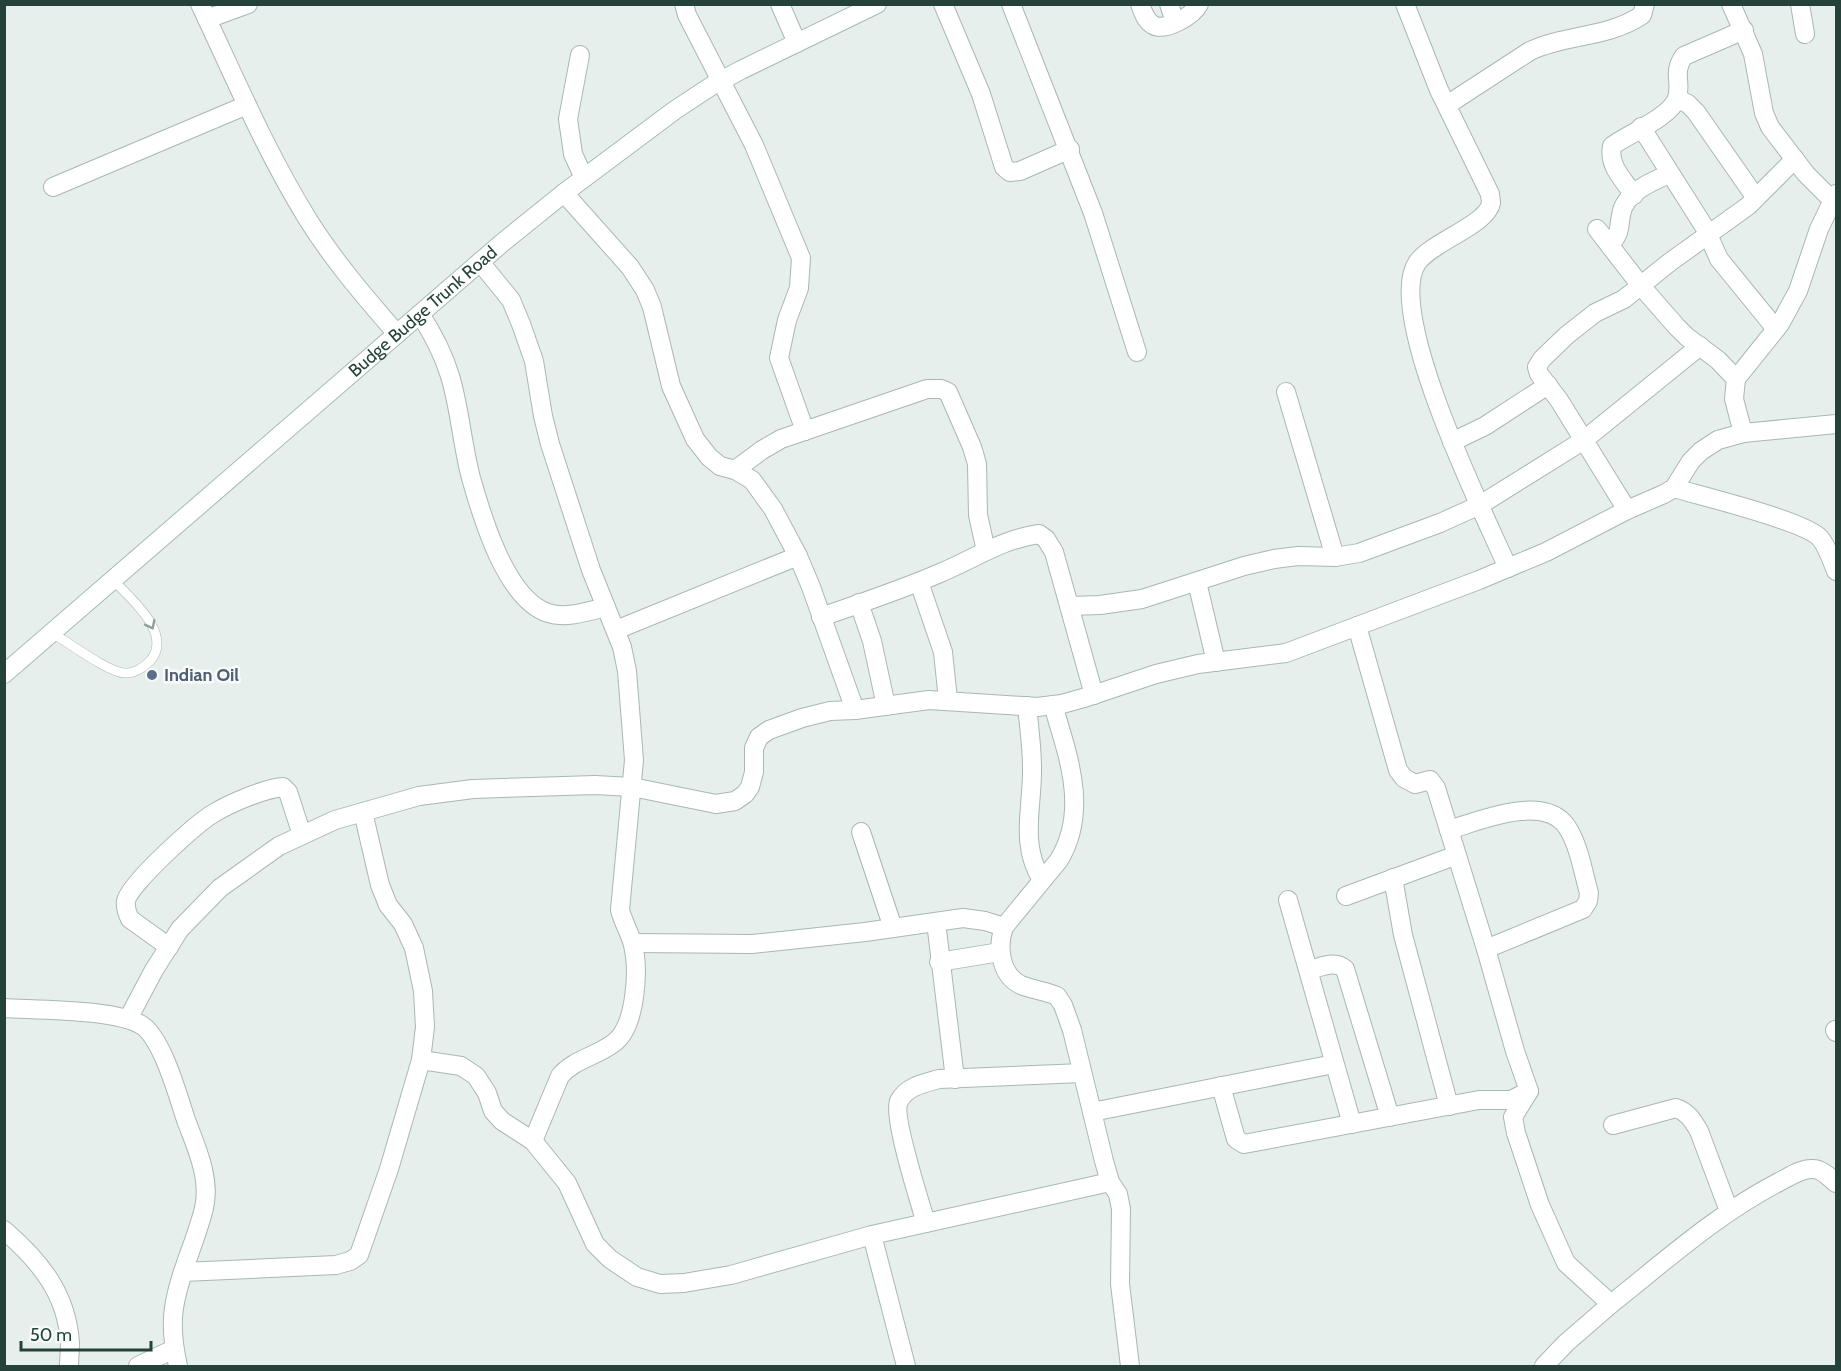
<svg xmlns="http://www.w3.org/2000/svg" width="1841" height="1371" viewBox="0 0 1841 1371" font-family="Cabin,sans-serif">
<rect width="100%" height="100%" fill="#e6efeb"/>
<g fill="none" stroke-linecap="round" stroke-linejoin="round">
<defs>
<path id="service" d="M 52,633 C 68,642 109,673 125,673 C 134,674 144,667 150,661 C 174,634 130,598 113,580"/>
<g id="minor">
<path d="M 200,4 C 234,76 265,150 307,218 C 333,260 365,297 397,334"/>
<path d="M 684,4 L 687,15 L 754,145 L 801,258 L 799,288 L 787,320 L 779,358 L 805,431"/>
<path d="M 780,4 L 797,43"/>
<path d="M 943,4 L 981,94 L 1004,167 L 1010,172 L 1020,171 L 1070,149"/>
<path d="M 1011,4 L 1093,213 L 1137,352"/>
<path d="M 1140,4 C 1143,12 1145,20 1153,25 C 1165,32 1193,16 1199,4"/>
<path d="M 1169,4 L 1175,22"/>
<path d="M 1405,4 L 1439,90 L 1490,194 C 1490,197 1491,200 1491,203 C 1487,225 1431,242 1417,263 C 1384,312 1484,514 1508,568"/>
<path d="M 1731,4 L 1753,54 L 1764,113 L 1770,127 L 1806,174 L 1832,200"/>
<path d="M 1800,4 L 1805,34"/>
<path d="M 207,19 L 248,4"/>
<path d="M 580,55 L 568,119 L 573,154 L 584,178"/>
<path d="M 1677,98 L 1688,104 L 1696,112 L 1756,198"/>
<path d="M 1447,105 L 1530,51 C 1566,34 1608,38 1642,15 L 1645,4"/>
<path d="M 1641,127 L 1705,228 L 1719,259 L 1776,329"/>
<path d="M 53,187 L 247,105"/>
<path d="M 564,193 L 630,267 L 645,290 L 652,307 L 671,386 L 695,439 L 709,457 L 720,466 L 735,470 L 752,480 L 773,509 L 798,556 L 811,587 L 855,710"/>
<path d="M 1634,195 C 1623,179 1608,166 1612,146 C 1628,134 1671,117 1677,98 C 1682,81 1672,73 1684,56 L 1744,30"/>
<path d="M 1597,229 L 1641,286 L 1676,326 L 1687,337 L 1718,360 L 1736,379"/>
<path d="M 1610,246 C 1621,230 1618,232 1621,215 C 1624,193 1652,181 1670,174"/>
<path d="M 480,262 L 511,300 L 521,324 L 534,361 L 543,416 L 550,444 L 591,570 L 622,647 L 627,671 L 634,760 L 620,910 C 623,922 630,933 633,945 C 639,970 636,1025 615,1042 C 598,1056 574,1059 560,1076 L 533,1141"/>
<path d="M 420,314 C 433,334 443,353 450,376 C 460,409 462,444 471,478 C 482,517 506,599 548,613 C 566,619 589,611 606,607"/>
<path d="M 1286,392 L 1335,557"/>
<path d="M 1743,433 L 1734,399 L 1736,379 L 1780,324 L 1798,291 L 1819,229 L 1836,194"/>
<path d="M 1452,442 L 1485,426 L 1548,385"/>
<path d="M 735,470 L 762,450 L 781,439 L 927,389 L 941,389 L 948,392 L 972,447 L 977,464 L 978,515 L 986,551"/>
<path d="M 1674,488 C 1701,496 1805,521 1820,538 C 1827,546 1832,561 1836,571"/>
<path d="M 1627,510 L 1559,400 L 1539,374 L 1537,367 L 1542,359 L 1567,335 L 1595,313 L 1624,299 L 1670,262 L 1748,206 L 1795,159"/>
<path d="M 919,582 L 943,652 L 948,700"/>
<path d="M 1197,582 L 1216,662"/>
<path d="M 859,603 L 872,641 L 886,706"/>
<path d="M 1069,606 L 1100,605 L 1142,599 L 1244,566 L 1274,559 L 1298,556 L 1335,557 L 1359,553 L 1440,523 L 1480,505 L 1584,440 L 1700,346"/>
<path d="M 821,617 C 861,603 901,590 940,573 C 974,559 1002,539 1039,534 L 1046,539 L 1054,552 L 1094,695"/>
<path d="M 1357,626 L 1398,770 L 1404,778 L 1415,784 L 1430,780 L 1436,788 L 1440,801 L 1486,949 L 1515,1051 L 1529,1091 L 1513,1117 L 1516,1133 L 1540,1205 L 1566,1263 L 1611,1304 L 1566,1343 L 1544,1366"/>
<path d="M 616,630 L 798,556"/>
<path d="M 1053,705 C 1068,756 1089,810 1059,860 L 1004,927 C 997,946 1000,975 1021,985 C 1033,990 1046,991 1057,996 L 1063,1005 L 1072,1030 L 1104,1161 L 1110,1182 L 1118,1194 L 1121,1209 L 1120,1284 L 1130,1366"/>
<path d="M 1027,706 C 1029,726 1032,747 1032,767 C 1033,806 1019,844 1042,880"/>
<path d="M 1449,830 C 1479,821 1544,793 1567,827 C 1579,845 1583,872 1589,893 L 1588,901 L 1583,909 L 1486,949"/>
<path d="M 861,832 L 893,928"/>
<path d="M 1393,878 L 1403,935 L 1449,1106"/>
<path d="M 1346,896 L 1457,855"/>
<path d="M 1288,900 L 1352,1124"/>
<path d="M 936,922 L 955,1079"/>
<path d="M 633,943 L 752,944 L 865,932 L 963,918 L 985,921 L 1004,927"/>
<path d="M 169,947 L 130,919 C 127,913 125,908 126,901 C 129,884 197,823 214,813 C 231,803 263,789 283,787 L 288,792 L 302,835"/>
<path d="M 939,962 L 1000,952"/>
<path d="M 1309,970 C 1322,967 1335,960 1345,969 L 1390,1117"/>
<path d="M 4,1008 C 37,1010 118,1009 143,1026 C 163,1041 178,1096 186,1120 C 196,1147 211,1178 204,1208 C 196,1242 179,1273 174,1308 C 171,1327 174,1348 178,1366"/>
<path d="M 128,1019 L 154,970 L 180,929 L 220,888 L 279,846 L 335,820 L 419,796 L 473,789 L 595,785 L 632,787 L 716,804 L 735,801 L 745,794 L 750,787 L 754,772 L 754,748 L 759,737 L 769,730 L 802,718 L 830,711 L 855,710 L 929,700 L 1037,707 L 1062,704 L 1087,697 L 1156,674 L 1198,664 L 1286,653 L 1479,580 L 1546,552 L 1627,510 L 1664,494 L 1674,488 L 1691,461 L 1701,451 L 1718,440 L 1743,433 L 1836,424"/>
<path d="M 1835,1030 L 1836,1032"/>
<path d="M 421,1060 L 461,1066 L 476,1076 L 487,1093 L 493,1111 L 502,1121 L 533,1141 L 567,1183 L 595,1244 L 610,1259 L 637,1277 L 660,1284 L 684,1283 L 731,1275 L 872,1235 L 1110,1182"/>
<path d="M 1221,1086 L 1236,1139 L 1244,1144 L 1479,1100 L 1511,1100 L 1529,1091"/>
<path d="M 1092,1112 L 1334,1064"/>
<path d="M 1613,1125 L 1676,1108 C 1688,1112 1693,1121 1699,1131 L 1729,1211"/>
<path d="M 926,1223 C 920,1203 892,1115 899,1101 C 907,1086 925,1083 939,1079 L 1082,1073"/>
<path d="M 4,1230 C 40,1261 67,1294 70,1343 C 70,1351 69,1359 69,1366"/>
<path d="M 872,1235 L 906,1366"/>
<path d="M 183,1272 L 336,1265 L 350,1261 L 359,1255 L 389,1169 L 421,1060 L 425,1027 L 423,991 L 414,948 L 403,924 L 388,905 L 380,885 L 363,812"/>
<path d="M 1611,1304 C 1665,1261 1717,1214 1779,1182 C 1789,1177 1802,1168 1813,1169 C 1822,1169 1830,1178 1836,1183"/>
<path d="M 138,1366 L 174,1349"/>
</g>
<g id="secondary">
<path id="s1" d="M 4,674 L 502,243 L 564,193 L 675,110 L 713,85 L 741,70 L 877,4"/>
</g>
</defs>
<!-- service casing -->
<use href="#service" stroke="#a8b8b2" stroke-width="10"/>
<!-- minor casing -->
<use href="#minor" stroke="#a8b8b2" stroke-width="20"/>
<!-- secondary casing -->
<use href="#secondary" stroke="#a4bbb3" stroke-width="20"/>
<!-- service -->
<use href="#service" stroke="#fff" stroke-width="9"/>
<!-- minor -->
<use href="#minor" stroke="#fff" stroke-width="18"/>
<!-- secondary -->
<use href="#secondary" stroke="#fff" stroke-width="18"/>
</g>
<!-- one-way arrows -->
<defs><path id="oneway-chevron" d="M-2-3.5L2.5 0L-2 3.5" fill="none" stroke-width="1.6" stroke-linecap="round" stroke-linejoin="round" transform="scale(1.5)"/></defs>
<use stroke="#92a09c" href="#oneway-chevron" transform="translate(151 625) rotate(63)"/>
<!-- markers -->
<circle fill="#5c6f8a" stroke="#f7fbf9" stroke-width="2" cx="152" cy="675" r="6"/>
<g text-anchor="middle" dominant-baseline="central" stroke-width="5" stroke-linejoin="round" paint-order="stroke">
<!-- street labels -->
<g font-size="18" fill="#24423a" stroke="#f7fbf9">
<text stroke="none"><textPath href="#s1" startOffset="554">Budge Budge Trunk Road</textPath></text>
</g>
<!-- service labels -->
<g font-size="18" font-weight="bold" fill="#4e5e75" stroke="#f7fbf9" text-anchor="start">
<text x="164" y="675">Indian Oil</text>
</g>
</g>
<!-- border -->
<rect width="1841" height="1371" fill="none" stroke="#24423a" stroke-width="12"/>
<!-- scale -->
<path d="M21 1341v9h130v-9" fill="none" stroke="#24423a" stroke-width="3"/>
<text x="30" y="1341" font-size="18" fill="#24423a" stroke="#f7fbf9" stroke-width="4.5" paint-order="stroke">50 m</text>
</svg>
